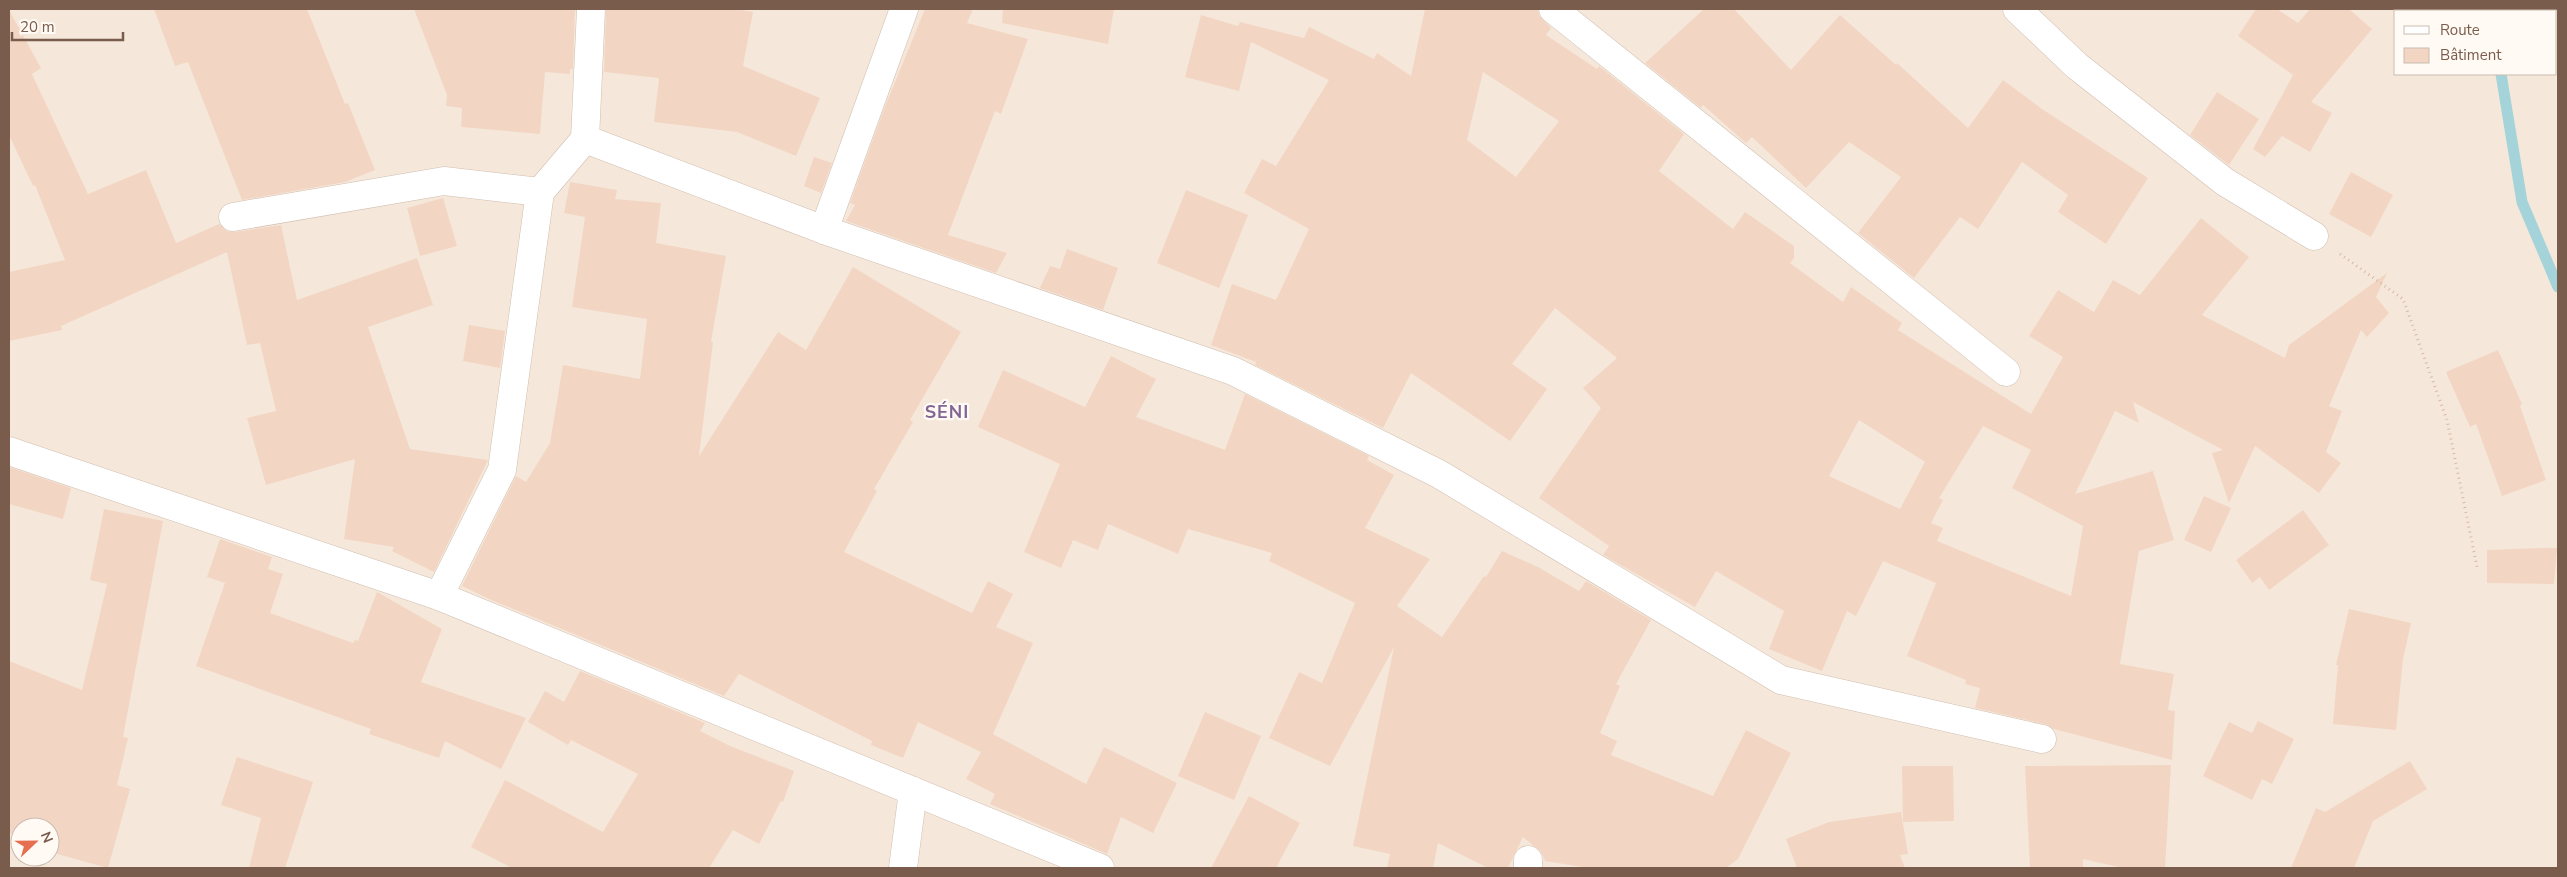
<svg xmlns="http://www.w3.org/2000/svg" width="2567" height="877" viewBox="0 0 2567 877" font-family="'Nunito Sans',sans-serif">
<rect width="100%" height="100%" fill="#fdf6ec"/>
<!-- residential -->
<path fill="#f5e8da" fill-rule="evenodd" d="M 9,9 L 2558,9 L 2558,868 L 9,868 ZM 2396,11 L 2556,11 L 2556,74 L 2396,74 ZM 20,827 L 50,827 L 50,857 L 20,857 Z"/>
<g fill="none" stroke-linecap="round" stroke-linejoin="round">
<!-- stream -->
<g stroke="#a5d3da" stroke-width="11">
<path d="M 2491,9 L 2491,11"/>
<path d="M 2501,74 L 2522,202 L 2558,287"/>
</g>
</g>
<!-- building -->
<g fill="#f3d5c3" fill-rule="evenodd">
<path d="M 154,9 L 307,9 L 345,104 L 348,103 L 375,170 L 345,182 L 242,200 L 188,62 L 175,66 Z"/>
<path d="M 414,9 L 575,9 L 573,69 L 570,69 L 570,74 L 545,72 L 540,134 L 461,127 L 462,108 L 446,106 L 447,95 Z"/>
<path d="M 606,9 L 736,9 L 753,12 L 743,66 L 820,98 L 796,156 L 737,132 L 654,122 L 659,78 L 604,72 Z"/>
<path d="M 925,9 L 973,9 L 967,23 L 1028,39 L 1001,114 L 995,111 L 948,235 L 1007,253 L 996,273 L 846,221 L 855,205 L 850,203 L 884,109 Z"/>
<path d="M 1003,9 L 1114,9 L 1108,44 L 1002,23 Z"/>
<path d="M 1425,9 L 1538,9 L 1539,15 L 1551,28 L 1546,35 L 1597,69 L 1599,66 L 1684,134 L 1659,171 L 1733,229 L 1745,212 L 1794,246 L 1794,258 L 1790,263 L 1843,302 L 1851,287 L 1902,323 L 1898,330 L 2031,414 L 2063,357 L 2029,336 L 2058,290 L 2094,312 L 2113,280 L 2140,295 L 2201,218 L 2249,257 L 2202,315 L 2285,358 L 2289,345 L 2387,273 L 2376,297 L 2389,313 L 2367,337 L 2361,330 L 2329,406 L 2342,411 L 2326,452 L 2341,463 L 2319,493 L 2255,446 L 2229,503 L 2212,453 L 2223,450 L 2133,402 L 2139,423 L 2115,411 L 2075,494 L 2153,471 L 2174,540 L 2139,551 L 2120,664 L 2174,674 L 2168,710 L 2175,711 L 2172,760 L 2054,729 L 2045,724 L 1975,708 L 1980,688 L 1965,684 L 1966,680 L 1907,656 L 1936,583 L 1883,561 L 1856,616 L 1847,611 L 1822,671 L 1769,649 L 1784,611 L 1716,571 L 1695,607 L 1603,555 L 1609,546 L 1539,498 L 1601,408 L 1583,388 L 1617,358 L 1555,308 L 1512,364 L 1547,389 L 1510,441 L 1411,373 L 1383,428 L 1255,365 L 1256,362 L 1211,345 L 1232,284 L 1276,300 L 1309,229 L 1244,193 L 1262,159 L 1276,166 L 1329,80 L 1251,42 L 1239,91 L 1185,77 L 1201,15 L 1238,26 L 1240,22 L 1304,38 L 1309,27 L 1374,59 L 1377,53 L 1411,76 ZM 1483,72 L 1559,121 L 1516,177 L 1467,140 ZM 1859,420 L 1925,462 L 1900,509 L 1829,476 ZM 1983,426 L 2031,450 L 2012,488 L 2083,526 L 2071,596 L 1937,541 L 1943,528 L 1931,523 L 1943,500 L 1939,498 Z"/>
<path d="M 1704,9 L 1734,9 L 1791,70 L 1840,15 L 1896,65 L 1897,63 L 1968,128 L 2003,80 L 2042,109 L 2148,178 L 2106,244 L 2058,212 L 2068,195 L 2022,162 L 1978,229 L 1960,217 L 1914,278 L 1858,233 L 1901,177 L 1849,142 L 1806,188 L 1752,137 L 1746,143 L 1703,105 L 1701,108 L 1645,63 Z"/>
<path d="M 2256,9 L 2277,9 L 2298,23 L 2310,9 L 2349,9 L 2372,29 L 2311,102 L 2332,113 L 2310,152 L 2282,136 L 2265,157 L 2253,149 L 2293,75 L 2238,36 Z"/>
<path d="M 9,10 L 41,68 L 32,74 L 88,194 L 146,170 L 176,243 L 219,224 L 227,231 L 235,232 L 281,225 L 297,300 L 417,258 L 433,305 L 368,327 L 410,449 L 488,460 L 434,572 L 392,551 L 394,547 L 344,539 L 355,459 L 266,485 L 247,418 L 276,411 L 260,343 L 247,345 L 227,252 L 61,326 L 62,330 L 9,341 L 9,272 L 65,260 L 35,185 L 33,186 L 9,135 Z"/>
<path d="M 2217,92 L 2259,119 L 2229,165 L 2190,135 Z"/>
<path d="M 814,157 L 832,163 L 821,193 L 804,186 Z"/>
<path d="M 2351,172 L 2393,195 L 2371,237 L 2329,214 Z"/>
<path d="M 570,182 L 617,190 L 615,199 L 661,203 L 656,243 L 726,256 L 711,342 L 713,342 L 699,456 L 778,332 L 806,350 L 853,267 L 961,332 L 910,420 L 913,422 L 874,489 L 877,491 L 844,552 L 972,613 L 988,581 L 1013,594 L 996,627 L 1033,643 L 993,734 L 1086,784 L 1104,747 L 1177,783 L 1153,833 L 1121,817 L 1107,854 L 990,804 L 995,794 L 966,779 L 981,752 L 918,722 L 903,758 L 871,745 L 872,741 L 739,674 L 724,696 L 489,599 L 462,586 L 516,476 L 526,482 L 550,443 L 563,365 L 640,379 L 647,319 L 572,307 L 585,217 L 564,213 Z"/>
<path d="M 1186,190 L 1248,215 L 1219,288 L 1157,263 Z"/>
<path d="M 443,198 L 457,246 L 420,256 L 407,208 Z"/>
<path d="M 1067,249 L 1118,268 L 1103,310 L 1040,288 L 1050,266 L 1060,269 Z"/>
<path d="M 469,325 L 505,331 L 500,368 L 463,361 Z"/>
<path d="M 2498,350 L 2522,404 L 2520,406 L 2546,480 L 2502,496 L 2476,424 L 2470,427 L 2446,372 Z"/>
<path d="M 1111,356 L 1156,379 L 1136,417 L 1225,450 L 1245,394 L 1369,456 L 1367,460 L 1394,475 L 1365,528 L 1430,559 L 1397,606 L 1442,637 L 1484,576 L 1486,577 L 1502,551 L 1538,567 L 1579,591 L 1586,581 L 1651,620 L 1616,684 L 1620,686 L 1600,733 L 1617,741 L 1611,755 L 1713,796 L 1746,730 L 1791,753 L 1738,859 L 1726,868 L 1589,868 L 1545,861 L 1541,852 L 1523,837 L 1508,868 L 1488,868 L 1438,843 L 1433,868 L 1387,868 L 1390,854 L 1353,846 L 1394,647 L 1330,766 L 1269,738 L 1299,672 L 1322,683 L 1355,603 L 1269,561 L 1272,553 L 1188,529 L 1178,554 L 1108,524 L 1098,550 L 1073,540 L 1061,568 L 1024,552 L 1060,464 L 978,427 L 1003,370 L 1085,407 Z"/>
<path d="M 9,467 L 71,488 L 63,519 L 9,504 Z"/>
<path d="M 2204,496 L 2231,508 L 2211,552 L 2184,540 Z"/>
<path d="M 104,509 L 163,521 L 123,737 L 128,738 L 117,785 L 130,789 L 108,868 L 50,852 L 50,827 L 20,827 L 20,836 L 9,833 L 9,661 L 82,690 L 107,584 L 90,580 Z"/>
<path d="M 2303,510 L 2329,545 L 2269,590 L 2260,577 L 2252,583 L 2236,560 Z"/>
<path d="M 220,539 L 272,557 L 268,569 L 283,574 L 270,613 L 353,643 L 355,640 L 358,641 L 377,592 L 442,629 L 421,682 L 526,718 L 501,769 L 445,741 L 439,758 L 369,734 L 371,729 L 196,666 L 225,583 L 207,577 Z"/>
<path d="M 2541,548 L 2557,548 L 2554,584 L 2487,583 L 2487,550 Z"/>
<path d="M 2349,609 L 2411,623 L 2403,659 L 2396,730 L 2333,724 L 2338,665 L 2336,665 Z"/>
<path d="M 580,671 L 705,723 L 700,731 L 730,746 L 794,771 L 783,802 L 781,801 L 759,844 L 733,830 L 709,868 L 512,868 L 471,847 L 505,780 L 603,832 L 638,774 L 571,740 L 568,745 L 528,722 L 545,691 L 564,702 Z"/>
<path d="M 1205,712 L 1261,736 L 1234,800 L 1178,776 Z"/>
<path d="M 2258,721 L 2294,739 L 2272,784 L 2262,779 L 2252,800 L 2203,776 L 2229,722 L 2252,733 Z"/>
<path d="M 237,757 L 313,782 L 285,868 L 249,868 L 261,818 L 221,805 Z"/>
<path d="M 2410,761 L 2427,789 L 2373,821 L 2354,868 L 2291,868 L 2316,808 L 2325,812 Z"/>
<path d="M 2171,765 L 2165,868 L 2123,868 L 2083,859 L 2083,868 L 2030,868 L 2025,766 Z"/>
<path d="M 1902,766 L 1953,766 L 1954,821 L 1903,822 Z"/>
<path d="M 1249,796 L 1300,823 L 1276,868 L 1211,868 Z"/>
<path d="M 1901,812 L 1908,854 L 1900,855 L 1905,868 L 1797,868 L 1786,839 L 1829,822 Z"/>
</g>
<g fill="none" stroke-linecap="round" stroke-linejoin="round">
<defs>
<g id="minor">
<path d="M 1553,9 L 2006,372"/>
<path d="M 2017,9 L 2077,66 L 2225,182 L 2314,236"/>
<path d="M 585,139 L 824,230 L 1233,371 L 1439,474 L 1781,680 L 2042,739"/>
<path d="M 233,217 L 444,181 L 540,192"/>
<path d="M 824,230 L 904,9"/>
<path d="M 9,451 L 439,596 L 1100,868"/>
<path d="M 439,596 L 502,470 L 540,192 L 585,139 L 591,9"/>
<path d="M 903,868 L 913,791"/>
<path d="M 1528,868 L 1528,860"/>
</g>
</defs>
<!-- minor casing -->
<use href="#minor" stroke="#d1beb0" stroke-width="29"/>
<!-- path -->
<path stroke="#d9b8a5" stroke-width="3" stroke-dasharray="1 4" stroke-linecap="butt" d="M 2340,254 L 2403,299 L 2447,420 L 2477,567"/>
<!-- minor -->
<use href="#minor" stroke="#fff" stroke-width="28"/>
</g>
<g text-anchor="middle" dominant-baseline="central" stroke-width="4.5" stroke-linejoin="round" paint-order="stroke">
<!-- district labels -->
<g font-size="18" font-weight="bold" letter-spacing="1" fill="#846695" stroke="#fffaf3">
<text x="947" y="412">SÉNI</text>
</g>
</g>
<!-- border -->
<rect width="2567" height="877" fill="none" stroke="#7a5c4d" stroke-width="20"/>
<!-- legend -->
<rect x="2394" y="10" width="162" height="65" fill="#fffaf3" stroke="#cabbb1"/>
<rect x="2404" y="26" width="25" height="8" fill="#ffffff" stroke="#cabbb1"/>
<text x="2440" y="35" font-size="15" fill="#7a5c4d">Route</text>
<rect x="2404" y="48" width="25" height="15" fill="#f3d5c3" stroke="#cabbb1"/>
<text x="2440" y="60" font-size="15" fill="#7a5c4d">Bâtiment</text>
<!-- north arrow -->
<g transform="translate(35 842) rotate(68)"><circle r="24" fill="#fffaf3" stroke="#cabbb1"/>
<path d="M0-4L9 19L0 12L-9 19Z" fill="#e76f51"/>
<text y="-8" font-size="14" font-weight="bold" text-anchor="middle" fill="#7a5c4d">N</text>
</g>
<!-- scale -->
<path d="M12 32v8h111v-8" fill="none" stroke="#7a5c4d" stroke-width="2.5"/>
<text x="20" y="32" font-size="15" fill="#7a5c4d" stroke="#fffaf3" stroke-width="4" paint-order="stroke">20 m</text>
</svg>
